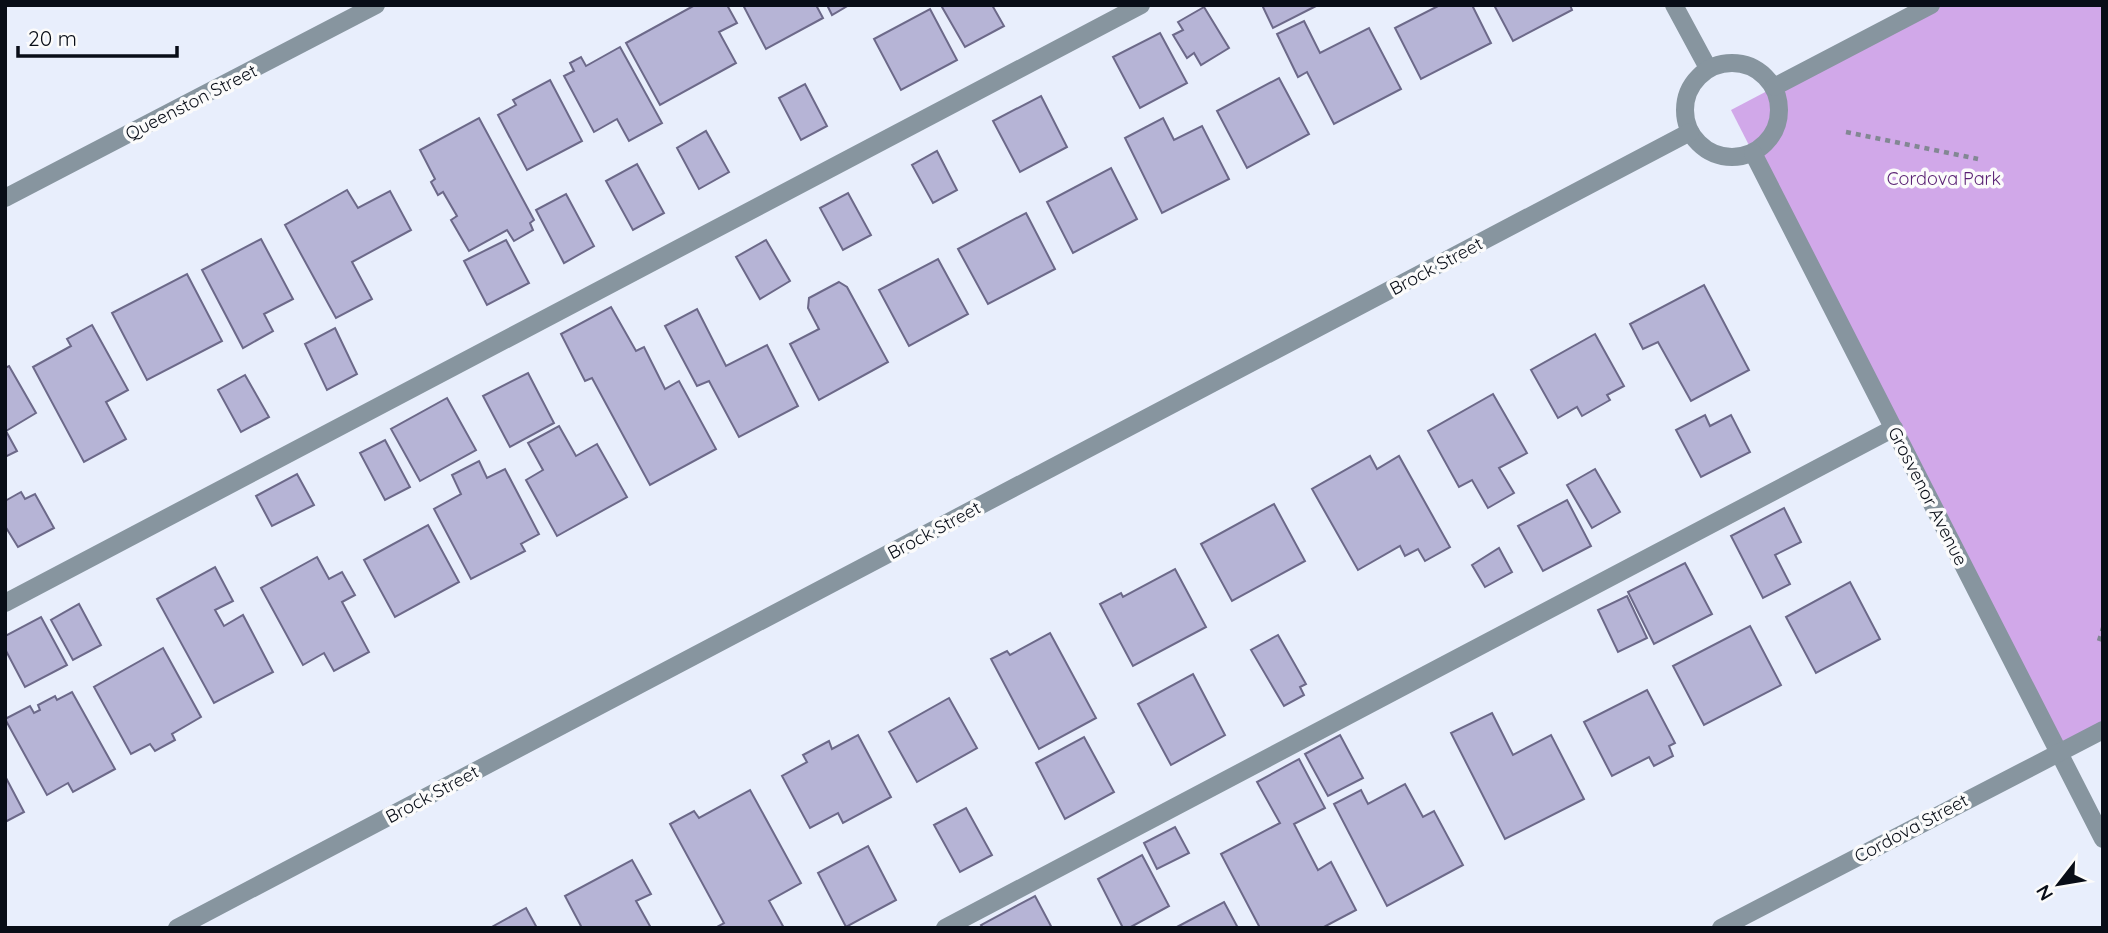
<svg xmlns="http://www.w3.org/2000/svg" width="2108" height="933" viewBox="0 0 2108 933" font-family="Quicksand,sans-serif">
<rect width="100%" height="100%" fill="#e8eefc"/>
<!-- green -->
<path fill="#d1a8e9" d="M 1931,5 L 2103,5 L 2103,730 L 2059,753 L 1731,110 Z"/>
<!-- building -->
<g fill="#b6b4d6" stroke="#6c6989" stroke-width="2">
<path d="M 695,5 L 727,5 L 737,23 L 719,32 L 736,63 L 660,105 L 626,43 Z"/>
<path d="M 743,5 L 816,5 L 823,18 L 766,49 Z"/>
<path d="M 827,5 L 849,5 L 832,15 Z"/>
<path d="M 945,5 L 992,5 L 1004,26 L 965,47 L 942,7 Z"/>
<path d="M 1262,5 L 1318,5 L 1273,28 Z"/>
<path d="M 1440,5 L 1472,5 L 1491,43 L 1421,79 L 1395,28 Z"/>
<path d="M 1494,5 L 1570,5 L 1572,10 L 1513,41 Z"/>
<path d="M 1204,7 L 1229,48 L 1201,65 L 1194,53 L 1187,58 L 1173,35 L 1183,30 L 1178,22 Z"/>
<path d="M 930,9 L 957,60 L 901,90 L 874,39 Z"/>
<path d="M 1304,21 L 1320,53 L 1369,28 L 1401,89 L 1334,124 L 1307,72 L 1298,77 L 1277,34 Z"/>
<path d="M 1160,33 L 1187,83 L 1140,108 L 1113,57 Z"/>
<path d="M 620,47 L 662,123 L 629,141 L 617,119 L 594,132 L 564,76 L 574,71 L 570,63 L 581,57 L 586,66 Z"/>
<path d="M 1279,78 L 1309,134 L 1247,168 L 1217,111 Z"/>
<path d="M 550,80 L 582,141 L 527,170 L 498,115 L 516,105 L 513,100 Z"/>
<path d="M 805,84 L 827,126 L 801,140 L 779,98 Z"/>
<path d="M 1041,96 L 1067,147 L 1020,172 L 993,121 Z"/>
<path d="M 479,118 L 534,220 L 530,223 L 533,230 L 514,241 L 507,230 L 469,251 L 451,220 L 457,216 L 443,192 L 438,195 L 431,182 L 435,179 L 420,150 Z"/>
<path d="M 1163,118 L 1174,140 L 1202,126 L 1229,179 L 1162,213 L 1125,138 Z"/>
<path d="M 706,131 L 729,172 L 699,189 L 677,148 Z"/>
<path d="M 937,151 L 957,190 L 933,203 L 912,165 Z"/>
<path d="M 637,164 L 664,213 L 633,230 L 606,181 Z"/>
<path d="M 1111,168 L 1137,219 L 1073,253 L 1047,202 Z"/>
<path d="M 347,190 L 358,208 L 390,191 L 411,230 L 352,262 L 372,299 L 336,318 L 285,225 Z"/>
<path d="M 848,193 L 871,235 L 843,250 L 820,208 Z"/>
<path d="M 566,194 L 594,246 L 564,263 L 536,210 Z"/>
<path d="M 1026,213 L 1055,269 L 988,304 L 958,249 Z"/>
<path d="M 261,239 L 293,299 L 264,314 L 273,331 L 243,348 L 202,270 Z"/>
<path d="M 506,240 L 529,283 L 487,305 L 464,261 Z"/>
<path d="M 766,240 L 790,281 L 760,299 L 736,257 Z"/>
<path d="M 938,259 L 968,314 L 909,346 L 879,290 Z"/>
<path d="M 187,274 L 222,341 L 147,380 L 112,313 Z"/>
<path d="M 839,282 L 847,287 L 888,362 L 819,400 L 790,344 L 819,329 L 808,308 L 809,298 Z"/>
<path d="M 1704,285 L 1749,370 L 1691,401 L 1658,342 L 1643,349 L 1630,324 Z"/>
<path d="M 611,307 L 636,351 L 644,347 L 665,389 L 679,381 L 716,449 L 650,485 L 592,378 L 585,381 L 561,334 Z"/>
<path d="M 697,309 L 726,366 L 767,345 L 798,406 L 739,437 L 709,381 L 697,386 L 665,326 Z"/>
<path d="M 92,325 L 128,390 L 106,402 L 126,439 L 84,462 L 33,367 L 71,346 L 67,339 Z"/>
<path d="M 335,328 L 357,374 L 327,390 L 305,344 Z"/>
<path d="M 1595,334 L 1624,386 L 1607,395 L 1610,400 L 1582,416 L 1577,407 L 1558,418 L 1531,370 Z"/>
<path d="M 9,366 L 36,413 L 6,431 L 17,451 L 5,457 L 5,368 Z"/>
<path d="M 528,373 L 554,423 L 510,447 L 483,396 Z"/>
<path d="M 245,375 L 269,417 L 241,432 L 218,390 Z"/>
<path d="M 1493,394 L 1527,453 L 1499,468 L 1514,493 L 1488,508 L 1472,480 L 1459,487 L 1428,431 Z"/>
<path d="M 447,398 L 476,450 L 420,481 L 391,429 Z"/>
<path d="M 1705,415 L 1710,426 L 1731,415 L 1750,452 L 1701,477 L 1676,430 Z"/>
<path d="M 559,426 L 576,456 L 597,444 L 627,497 L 557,536 L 526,480 L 543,470 L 528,443 Z"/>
<path d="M 385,440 L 410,487 L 385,500 L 360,453 Z"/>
<path d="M 1370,456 L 1377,469 L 1399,456 L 1450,547 L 1425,561 L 1418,549 L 1405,556 L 1400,546 L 1358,570 L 1312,489 Z"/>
<path d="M 479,461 L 487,478 L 505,469 L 539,534 L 521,544 L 525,551 L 471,579 L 434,509 L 461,494 L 452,475 Z"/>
<path d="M 1595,469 L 1620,512 L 1592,528 L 1567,485 Z"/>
<path d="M 297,474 L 314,505 L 272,526 L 256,496 Z"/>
<path d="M 21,492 L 25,499 L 35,494 L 54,528 L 18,547 L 5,526 L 5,501 Z"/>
<path d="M 1567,500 L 1591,546 L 1543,571 L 1518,526 Z"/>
<path d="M 1274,504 L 1305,561 L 1232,601 L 1201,544 Z"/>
<path d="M 1784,508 L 1801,542 L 1775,555 L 1790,584 L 1763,598 L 1731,536 Z"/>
<path d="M 428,525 L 459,582 L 395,617 L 364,560 Z"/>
<path d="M 1499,548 L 1512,572 L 1485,587 L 1472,565 Z"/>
<path d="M 317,557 L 329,579 L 342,572 L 355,595 L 342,602 L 369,652 L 334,671 L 324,653 L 303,665 L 261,588 Z"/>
<path d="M 1685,563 L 1712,614 L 1654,644 L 1628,592 Z"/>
<path d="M 215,567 L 233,601 L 215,610 L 224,626 L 243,615 L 273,672 L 214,703 L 157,599 Z"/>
<path d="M 1175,569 L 1206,627 L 1133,666 L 1100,604 L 1121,593 L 1123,597 Z"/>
<path d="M 1850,582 L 1880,639 L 1816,673 L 1786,617 Z"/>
<path d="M 1627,596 L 1647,638 L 1618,652 L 1598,610 Z"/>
<path d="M 79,604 L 101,645 L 73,660 L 51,620 Z"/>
<path d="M 41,617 L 67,665 L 25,687 L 5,649 L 5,636 Z"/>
<path d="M 1750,626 L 1781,685 L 1704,725 L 1673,666 Z"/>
<path d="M 1050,633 L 1096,718 L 1039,749 L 991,659 L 1007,651 L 1010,655 Z"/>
<path d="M 1278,635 L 1306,684 L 1300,687 L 1304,695 L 1284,706 L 1251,650 Z"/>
<path d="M 163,648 L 201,717 L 172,734 L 175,740 L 155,751 L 150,744 L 131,754 L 94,687 Z"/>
<path d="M 1193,674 L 1225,735 L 1171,765 L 1138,704 Z"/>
<path d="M 1647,690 L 1675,743 L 1669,746 L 1673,756 L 1654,766 L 1649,757 L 1612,776 L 1584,722 Z"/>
<path d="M 72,692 L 115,769 L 73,792 L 68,783 L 47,795 L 5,719 L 30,706 L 34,713 L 40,710 L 38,705 L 55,696 L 57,700 Z"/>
<path d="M 949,698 L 977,748 L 917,782 L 889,732 Z"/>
<path d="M 1492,713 L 1513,755 L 1551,735 L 1584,799 L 1505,839 L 1451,733 Z"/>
<path d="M 858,735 L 891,797 L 843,823 L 838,813 L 810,828 L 782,776 L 807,762 L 803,755 L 829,741 L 832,749 Z"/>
<path d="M 1340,735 L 1363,778 L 1328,796 L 1305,754 Z"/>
<path d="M 1084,737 L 1114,792 L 1065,819 L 1036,763 Z"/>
<path d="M 1299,759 L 1325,808 L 1294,824 L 1318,870 L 1331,862 L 1356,910 L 1322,928 L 1260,928 L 1221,854 L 1280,823 L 1257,782 Z"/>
<path d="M 5,776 L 24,812 L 5,822 Z"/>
<path d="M 1405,784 L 1423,817 L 1434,811 L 1463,865 L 1387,906 L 1334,804 L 1361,790 L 1368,804 Z"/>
<path d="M 750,790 L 801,883 L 769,901 L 784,928 L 715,928 L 724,923 L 670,824 L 694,811 L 699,818 Z"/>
<path d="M 966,808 L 992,855 L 960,872 L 934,825 Z"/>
<path d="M 1175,827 L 1189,853 L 1157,869 L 1144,843 Z"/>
<path d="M 868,846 L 896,900 L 846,927 L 818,873 Z"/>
<path d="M 1142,855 L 1169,906 L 1129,928 L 1123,928 L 1098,879 Z"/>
<path d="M 632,860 L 651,894 L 636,901 L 651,928 L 582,928 L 565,896 Z"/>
<path d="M 1035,896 L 1052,928 L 983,928 L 981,925 Z"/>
<path d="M 1224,902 L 1238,928 L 1175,928 Z"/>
<path d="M 526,908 L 537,928 L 490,928 Z"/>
</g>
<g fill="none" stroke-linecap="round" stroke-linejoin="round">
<!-- path -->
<g stroke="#828793" stroke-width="4.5" stroke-dasharray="5 5" stroke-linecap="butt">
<path d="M 1846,132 L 1978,159"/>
<path d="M 2099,641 L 2103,628"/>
</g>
<!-- minor -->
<g stroke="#87959f" stroke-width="18">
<path d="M 1674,5 L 1708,68"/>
<circle cx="1732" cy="110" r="47"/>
<path d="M 1774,87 L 1931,5"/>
<path d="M 1753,153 L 2103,839"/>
<path d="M 5,198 L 376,5"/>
<path d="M 5,603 L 1141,5"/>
<path d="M 177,928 L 1690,132"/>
<path d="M 945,928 L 1894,428"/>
<path d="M 1721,928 L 2103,730"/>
</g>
</g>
<g text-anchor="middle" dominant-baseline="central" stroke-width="7" stroke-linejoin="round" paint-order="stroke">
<!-- street labels -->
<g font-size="18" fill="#080d17" stroke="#fbfbfb">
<text transform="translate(191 102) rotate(-27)">Queenston Street</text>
<text transform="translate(1436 266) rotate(-28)">Brock Street</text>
<text transform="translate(1928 496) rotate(63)">Grosvenor Avenue</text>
<text transform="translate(934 530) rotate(-28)">Brock Street</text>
<text transform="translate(432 794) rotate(-28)">Brock Street</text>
<text transform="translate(1911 828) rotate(-28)">Cordova Street</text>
</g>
<!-- park labels -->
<g font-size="18" fill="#581f72" stroke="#fbfbfb">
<text x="1944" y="178">Cordova Park</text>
</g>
</g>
<!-- border -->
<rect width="2108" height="933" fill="none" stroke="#080d17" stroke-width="14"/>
<!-- north arrow -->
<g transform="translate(2059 884) rotate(239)" stroke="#fbfbfb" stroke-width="5" paint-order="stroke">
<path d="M0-5L12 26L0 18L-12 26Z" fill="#080d17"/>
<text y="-10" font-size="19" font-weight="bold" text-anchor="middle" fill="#080d17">N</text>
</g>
<!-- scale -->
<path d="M18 46v10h159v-10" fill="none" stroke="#080d17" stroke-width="3.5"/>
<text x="28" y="46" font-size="21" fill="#080d17" stroke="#fbfbfb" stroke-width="5" paint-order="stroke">20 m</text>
</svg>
